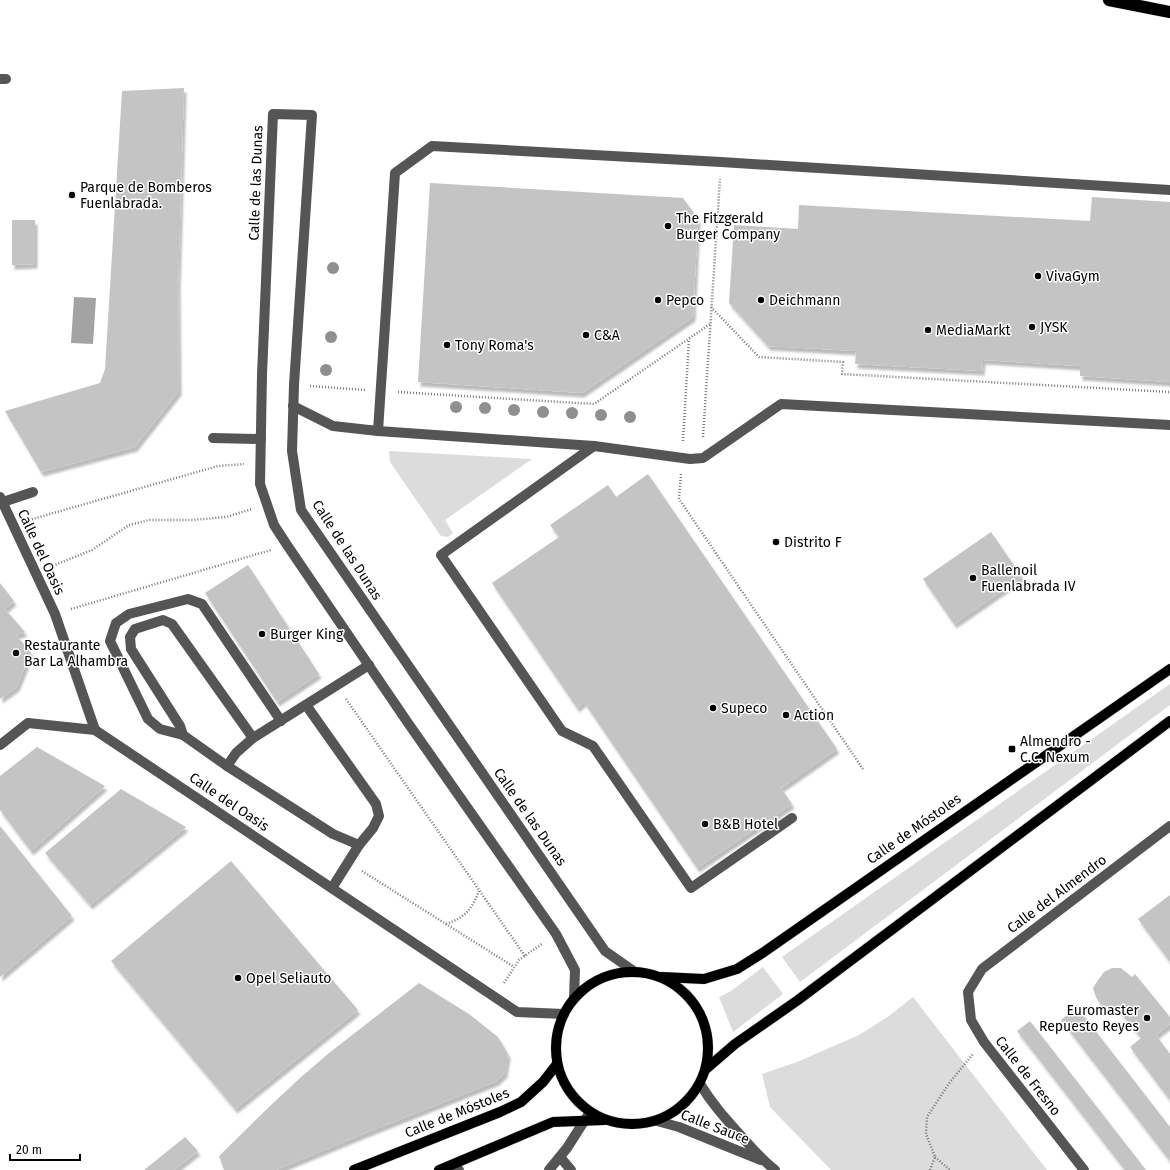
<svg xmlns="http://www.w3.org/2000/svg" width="1170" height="1170" viewBox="0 0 1170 1170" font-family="'Fira Sans',sans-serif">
<defs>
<filter id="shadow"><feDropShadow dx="2.5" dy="4.5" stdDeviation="1" flood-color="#0004"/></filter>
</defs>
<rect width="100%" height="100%" fill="#fff"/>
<!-- green -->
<g fill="#dcdcdc">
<path d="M 389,451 L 532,459 L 445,520 L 453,533 L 448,537 L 441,536 L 390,462 Z"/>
<path d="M 1170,684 L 1170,705 L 800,982 L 782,957 Z"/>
<path d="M 763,967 L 783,994 L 733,1032 L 719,997 L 731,991 Z"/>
<path d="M 913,997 L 1047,1170 L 831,1170 L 770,1107 L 762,1074 L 797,1062 L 859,1035 L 889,1016 Z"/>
</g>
<!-- water -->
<path fill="#a3a3a3" d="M 74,297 L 96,298 L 93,344 L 71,343 Z"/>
<!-- building -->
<g fill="#c4c4c4" filter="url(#shadow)">
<path d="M 184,88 L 178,285 L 179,391 L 135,447 L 41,472 L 5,411 L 100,383 L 105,369 L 122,91 Z"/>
<path d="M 430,183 L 683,198 L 698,219 L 693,317 L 582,393 L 418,382 Z"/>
<path d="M 1092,197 L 1170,202 L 1170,382 L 1080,376 L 1080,366 L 983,360 L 982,371 L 855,364 L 856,351 L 768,346 L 729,303 L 734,225 L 798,229 L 799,205 L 1090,221 Z"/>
<path d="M 12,220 L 35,220 L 35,264 L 12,265 Z"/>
<path d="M 648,474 L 837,749 L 781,788 L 792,804 L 697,868 L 584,702 L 577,708 L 492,583 L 559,537 L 550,525 L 608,485 L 616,497 Z"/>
<path d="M 991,532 L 1022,577 L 954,624 L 923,579 Z"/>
<path d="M 248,565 L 319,674 L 277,702 L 205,593 Z"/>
<path d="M 0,583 L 14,601 L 5,609 L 25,632 L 16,635 L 31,652 L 17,687 L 0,699 Z"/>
<path d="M 37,747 L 105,786 L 31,851 L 0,810 L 0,776 Z"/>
<path d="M 121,789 L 186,827 L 90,905 L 45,853 Z"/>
<path d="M 0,826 L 72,916 L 0,977 Z"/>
<path d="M 231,861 L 358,1010 L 235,1109 L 111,961 Z"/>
<path d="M 1170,895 L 1170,962 L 1138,919 Z"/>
<path d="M 1112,968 L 1121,968 L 1132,977 L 1135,974 L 1170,1017 L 1170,1024 L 1156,1035 L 1170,1054 L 1170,1100 L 1130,1047 L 1141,1038 L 1118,1009 L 1109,1009 L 1101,1005 L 1096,997 L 1093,988 L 1098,980 L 1104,972 Z"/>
<path d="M 419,983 L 469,1014 L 498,1037 L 508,1054 L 505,1073 L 497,1081 L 363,1134 L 276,1170 L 224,1170 L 219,1156 L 271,1105 L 301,1077 L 329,1053 Z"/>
<path d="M 1077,1007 L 1170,1127 L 1170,1161 L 1061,1020 Z"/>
<path d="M 1030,1021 L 1146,1170 L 1125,1170 L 1017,1031 Z"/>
<path d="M 185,1137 L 198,1151 L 174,1170 L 144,1170 Z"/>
</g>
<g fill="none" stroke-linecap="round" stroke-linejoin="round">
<defs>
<g id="major">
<circle cx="632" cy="1048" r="76"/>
<path d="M 662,977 L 704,979 L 737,969 L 764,952 L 1170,669"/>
<path d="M 706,1069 L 735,1044 L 798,1000 L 1170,721"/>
<path d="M 354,1170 L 500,1112 L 521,1102 L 543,1082 L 557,1064"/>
<path d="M 439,1170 L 553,1122 L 604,1120"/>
</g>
<path id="highway" d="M 1109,0 L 1170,12"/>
</defs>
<!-- major casing -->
<use href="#major" stroke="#dbdbdb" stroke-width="11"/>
<!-- highway casing -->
<use href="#highway" stroke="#dbdbdb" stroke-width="13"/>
<!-- path -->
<g stroke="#777" stroke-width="2.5" stroke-dasharray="1 2" stroke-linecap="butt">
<path d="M 711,307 L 759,357 L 843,362 L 842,374 L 1170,392"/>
<path d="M 310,386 L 365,390"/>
<path d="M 398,392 L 594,404 L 710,324"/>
<path d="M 703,437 L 720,179"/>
<path d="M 683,441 L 689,339"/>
<path d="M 681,474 L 679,499 L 863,769"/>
<path d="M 29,520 L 218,466 L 244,464"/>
<path d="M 50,567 L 92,550 L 129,525 L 149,520 L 193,520 L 226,517 L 252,509"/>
<path d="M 71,609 L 271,550"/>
<path d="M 346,699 L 525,956"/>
<path d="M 362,871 L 514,967"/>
<path d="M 446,924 C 466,917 471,910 479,891"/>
<path d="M 504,983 L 519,960 L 543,943"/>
<path d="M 935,1157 L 950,1170"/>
<path d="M 930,1170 L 935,1157 L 926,1134 L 927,1117 L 950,1082 L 973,1054"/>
</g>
<!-- minor -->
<g stroke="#555" stroke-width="10">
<path d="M 0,79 L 6,79"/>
<path d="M 293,406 L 333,426 L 378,431 L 594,446 L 690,459 L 703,458 L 781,404 L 1170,425"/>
<path d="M 378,431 L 395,173 L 432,146 L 721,162 L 1170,190"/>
<path d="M 213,438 L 261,439"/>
<path d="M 594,446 L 441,555 L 562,731 L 593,746 L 691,888 L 792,818"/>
<path d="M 0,497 L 55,614 L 95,730 L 517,1012 L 564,1014"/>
<path d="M 3,502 L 33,492"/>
<path d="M 306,705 L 376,804 L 379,816 L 373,828 L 359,845 L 332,888"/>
<path d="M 281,721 L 202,604 L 188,599 L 129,614 L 116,623 L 110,641 L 148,719 L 160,729 L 183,735 L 227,766 L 333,834 L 359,845"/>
<path d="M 183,735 L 180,726 L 131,649 L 130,637 L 135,629 L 163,620 L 172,624 L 253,738"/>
<path d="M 0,745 L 28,723 L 95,730"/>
<path d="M 227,766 L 236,753 L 253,738 L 369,665"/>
<path d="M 574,998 L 575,970 L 556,934 L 408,723 L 287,545 L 274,525 L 260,484 L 262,375 L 273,114 L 312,115 L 294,385 L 292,451 L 301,510 L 605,951 L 635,972"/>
<path d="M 700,1084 C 713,1105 726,1119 742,1137 C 753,1149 762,1160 775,1170"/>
<path d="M 657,1121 L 679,1127 L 761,1160"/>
<path d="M 560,1157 L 571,1170"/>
<path d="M 452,1165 L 459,1170"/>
<path d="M 549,1170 L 567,1148 L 590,1112"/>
<path d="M 1084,1170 L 984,1042 L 971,1020 L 968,992 L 982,969 L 1170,826"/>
</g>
<!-- major -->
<use href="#major" stroke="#000" stroke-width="10"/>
<!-- highway -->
<use href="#highway" stroke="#000" stroke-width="12"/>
</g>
<!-- trees -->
<g fill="#8f8f8f">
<circle cx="333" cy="268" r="6"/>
<circle cx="331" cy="337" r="6"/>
<circle cx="326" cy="370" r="6"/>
<circle cx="456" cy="407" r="6"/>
<circle cx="485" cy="408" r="6"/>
<circle cx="514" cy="410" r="6"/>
<circle cx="543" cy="412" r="6"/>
<circle cx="572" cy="413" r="6"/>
<circle cx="601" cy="415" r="6"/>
<circle cx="630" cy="417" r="6"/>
</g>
<!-- markers -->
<g fill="#000" stroke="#fff" stroke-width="1.5">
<circle cx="72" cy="195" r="4"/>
<circle cx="668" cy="226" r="4"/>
<circle cx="1038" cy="276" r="4"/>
<circle cx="658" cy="300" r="4"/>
<circle cx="761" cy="300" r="4"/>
<circle cx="1032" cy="327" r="4"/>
<circle cx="928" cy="330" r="4"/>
<circle cx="586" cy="335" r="4"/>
<circle cx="447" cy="345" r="4"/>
<circle cx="776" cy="542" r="4"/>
<circle cx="973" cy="578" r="4"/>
<circle cx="262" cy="634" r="4"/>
<circle cx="16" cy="653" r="4"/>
<circle cx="713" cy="708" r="4"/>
<circle cx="786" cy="715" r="4"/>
<rect x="1008" y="745" width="8" height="8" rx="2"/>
<circle cx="705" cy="824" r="4"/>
<circle cx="238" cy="978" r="4"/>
<circle cx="1147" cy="1018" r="4"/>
</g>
<g text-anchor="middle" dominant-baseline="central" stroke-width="3" stroke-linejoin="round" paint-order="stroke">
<!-- street labels -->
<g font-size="14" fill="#000" stroke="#fff">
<text transform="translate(256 183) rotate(-88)">Calle de las Dunas</text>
<text transform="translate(347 550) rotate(57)">Calle de las Dunas</text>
<text transform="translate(41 552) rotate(65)">Calle del Oasis</text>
<text transform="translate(229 802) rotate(34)">Calle del Oasis</text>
<text transform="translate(530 817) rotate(55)">Calle de las Dunas</text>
<text transform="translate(914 829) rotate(-35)">Calle de Móstoles</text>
<text transform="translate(1057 894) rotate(-37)">Calle del Almendro</text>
<text transform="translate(1028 1076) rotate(52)">Calle de Fresno</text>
<text transform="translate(457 1113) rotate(-22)">Calle de Móstoles</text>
<text transform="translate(715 1127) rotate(21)">Calle Sauce</text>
</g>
<!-- poi labels -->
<g font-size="14" fill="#000" stroke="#fff" text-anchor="start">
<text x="80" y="187">Parque de Bomberos<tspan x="80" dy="16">Fuenlabrada.</tspan></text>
<text x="676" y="218">The Fitzgerald<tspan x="676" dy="16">Burger Company</tspan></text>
<text x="1046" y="276">VivaGym</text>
<text x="666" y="300">Pepco</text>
<text x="769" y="300">Deichmann</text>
<text x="1040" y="327">JYSK</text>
<text x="936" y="330">MediaMarkt</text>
<text x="594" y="335">C&amp;A</text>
<text x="455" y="345">Tony Roma's</text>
<text x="784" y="542">Distrito F</text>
<text x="981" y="570">Ballenoil<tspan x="981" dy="16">Fuenlabrada IV</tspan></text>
<text x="270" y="634">Burger King</text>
<text x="24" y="645">Restaurante<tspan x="24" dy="16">Bar La Alhambra</tspan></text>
<text x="721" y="708">Supeco</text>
<text x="794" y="715">Action</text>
<text x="1020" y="741">Almendro -<tspan x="1020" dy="16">C.C. Nexum</tspan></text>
<text x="713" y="824">B&amp;B Hotel</text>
<text x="246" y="978">Opel Seliauto</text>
<text x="1139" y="1010" text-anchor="end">Euromaster<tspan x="1139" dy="16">Repuesto Reyes</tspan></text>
</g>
</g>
<!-- scale -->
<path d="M10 1154v6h70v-6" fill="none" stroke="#000000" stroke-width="2"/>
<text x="16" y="1154" font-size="12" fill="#000000" stroke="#ffffff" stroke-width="3" paint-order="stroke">20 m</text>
</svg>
